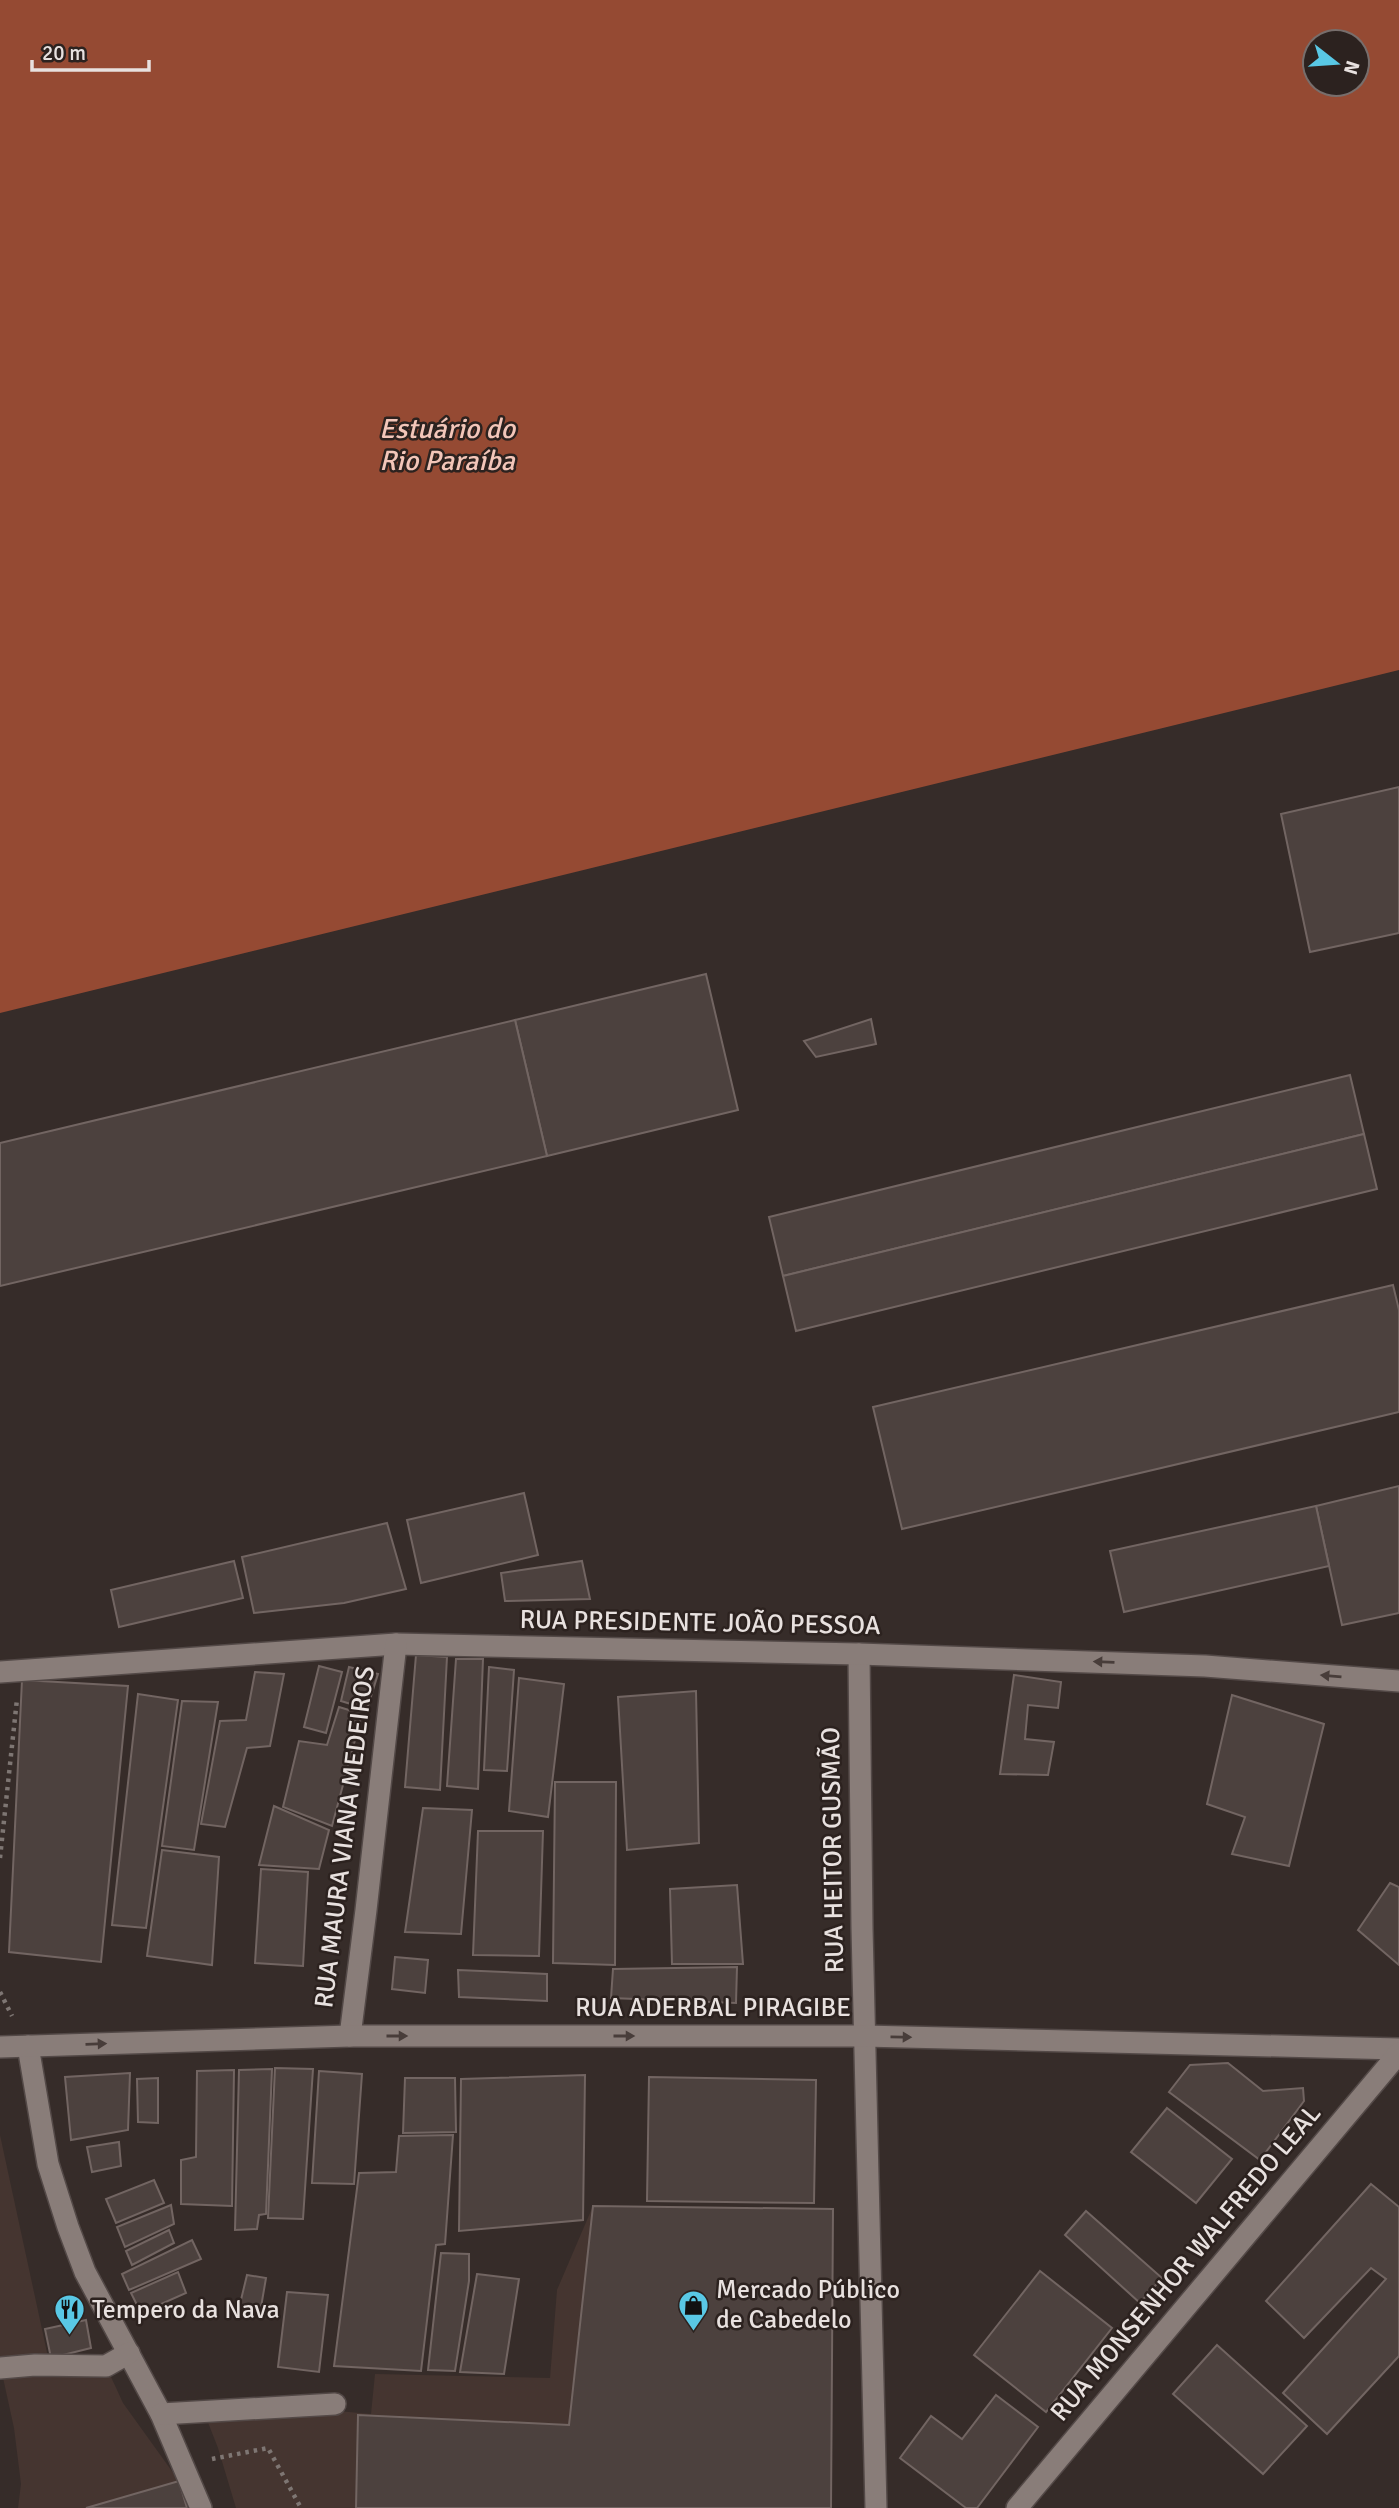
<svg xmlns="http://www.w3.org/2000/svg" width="1399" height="2508" viewBox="0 0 1399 2508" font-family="Signika,sans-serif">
<rect width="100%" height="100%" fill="#362c29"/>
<!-- built -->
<g fill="#453530">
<path d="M 0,2135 L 48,2357 L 106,2366 L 123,2403 L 179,2481 L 187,2508 L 18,2508 L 21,2484 L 14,2428 L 0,2364 Z"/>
<path d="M 593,2206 L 833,2209 L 831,2508 L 236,2508 L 218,2448 L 207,2420 L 247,2403 L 371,2414 L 375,2374 L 550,2378 L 557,2290 Z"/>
</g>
<!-- water -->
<path fill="#954a33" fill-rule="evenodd" d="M 0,0 L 1399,0 L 1399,670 L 0,1013 ZM 1315,42 L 1357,42 L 1357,84 L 1315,84 Z"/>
<!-- building -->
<g fill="#4c413e" stroke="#726562" stroke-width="2">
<path d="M 1399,787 L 1399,933 L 1310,952 L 1281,814 Z"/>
<path d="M 706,974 L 738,1110 L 547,1156 L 515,1020 Z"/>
<path d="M 871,1019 L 876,1044 L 816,1057 L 804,1041 Z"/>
<path d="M 515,1020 L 547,1156 L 0,1286 L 0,1143 Z"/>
<path d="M 1350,1075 L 1364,1134 L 783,1276 L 769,1217 Z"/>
<path d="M 1364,1134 L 1377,1189 L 796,1331 L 783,1276 Z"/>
<path d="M 1393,1285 L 1399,1310 L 1399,1412 L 902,1529 L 873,1407 Z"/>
<path d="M 1399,1486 L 1399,1613 L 1342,1625 L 1316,1506 Z"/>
<path d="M 524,1493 L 538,1555 L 421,1583 L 407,1520 Z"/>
<path d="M 1316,1506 L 1329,1566 L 1124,1612 L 1110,1551 Z"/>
<path d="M 387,1523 L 406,1589 L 344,1603 L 254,1613 L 242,1557 Z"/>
<path d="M 234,1561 L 243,1598 L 119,1627 L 111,1590 Z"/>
<path d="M 582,1561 L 590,1599 L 505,1601 L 501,1573 Z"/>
<path d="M 416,1655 L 447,1657 L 440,1790 L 405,1787 Z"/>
<path d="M 456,1659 L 483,1659 L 478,1789 L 447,1786 Z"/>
<path d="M 319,1666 L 342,1672 L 326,1733 L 304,1727 Z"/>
<path d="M 349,1667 L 378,1674 L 367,1709 L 341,1701 Z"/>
<path d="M 489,1667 L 514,1670 L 507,1771 L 484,1770 Z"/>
<path d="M 255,1672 L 284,1674 L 270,1746 L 247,1748 L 225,1827 L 201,1824 L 220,1721 L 246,1720 Z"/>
<path d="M 1014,1675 L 1061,1682 L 1058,1708 L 1028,1705 L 1025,1739 L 1054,1742 L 1048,1775 L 1000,1774 Z"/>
<path d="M 519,1678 L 564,1684 L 548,1817 L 509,1811 Z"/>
<path d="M 22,1680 L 128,1686 L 101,1962 L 9,1952 Z"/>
<path d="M 696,1691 L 699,1843 L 627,1850 L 618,1697 Z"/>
<path d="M 138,1694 L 178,1700 L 146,1928 L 112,1925 Z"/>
<path d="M 1232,1695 L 1324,1724 L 1289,1866 L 1232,1854 L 1245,1817 L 1207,1804 Z"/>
<path d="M 182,1701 L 218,1702 L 194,1850 L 162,1846 Z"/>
<path d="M 339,1707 L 362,1714 L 332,1826 L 283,1807 L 299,1741 L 327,1745 Z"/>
<path d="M 555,1782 L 616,1782 L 615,1965 L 553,1963 Z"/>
<path d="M 274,1806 L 329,1830 L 319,1869 L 259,1865 Z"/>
<path d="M 423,1808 L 472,1810 L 461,1934 L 405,1932 Z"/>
<path d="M 478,1831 L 543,1831 L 539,1956 L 473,1955 Z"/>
<path d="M 162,1850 L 219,1857 L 212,1965 L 147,1956 Z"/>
<path d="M 261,1869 L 308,1872 L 303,1966 L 255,1963 Z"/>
<path d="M 1390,1883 L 1399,1887 L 1399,1965 L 1358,1930 Z"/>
<path d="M 737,1885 L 743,1964 L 672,1964 L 670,1889 Z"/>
<path d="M 395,1957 L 428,1960 L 425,1993 L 392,1989 Z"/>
<path d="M 737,1967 L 736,2003 L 611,1998 L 613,1969 Z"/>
<path d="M 458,1970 L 547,1974 L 547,2001 L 459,1997 Z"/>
<path d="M 1228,2063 L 1263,2091 L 1303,2088 L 1304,2101 L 1260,2160 L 1169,2092 L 1190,2065 Z"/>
<path d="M 275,2068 L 313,2069 L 303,2219 L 268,2218 Z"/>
<path d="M 272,2069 L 266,2214 L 259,2215 L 257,2229 L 235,2230 L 239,2070 Z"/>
<path d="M 234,2070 L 232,2206 L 181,2204 L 181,2160 L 196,2157 L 197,2071 Z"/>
<path d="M 319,2071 L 362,2074 L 354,2184 L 312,2183 Z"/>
<path d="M 130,2073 L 128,2130 L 71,2140 L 65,2077 Z"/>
<path d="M 585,2075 L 583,2220 L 459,2231 L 461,2079 Z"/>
<path d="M 649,2077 L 816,2080 L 814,2203 L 647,2201 Z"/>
<path d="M 158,2078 L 158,2123 L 138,2122 L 137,2079 Z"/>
<path d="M 405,2078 L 455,2078 L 456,2132 L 403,2133 Z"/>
<path d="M 1167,2108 L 1232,2159 L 1196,2203 L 1131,2152 Z"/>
<path d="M 453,2135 L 445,2244 L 436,2245 L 421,2371 L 334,2366 L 359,2173 L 396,2172 L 399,2136 Z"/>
<path d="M 119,2142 L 121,2166 L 92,2172 L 87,2147 Z"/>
<path d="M 154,2180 L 164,2203 L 116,2223 L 106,2199 Z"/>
<path d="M 1371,2184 L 1399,2207 L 1399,2356 L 1327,2434 L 1283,2393 L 1386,2279 L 1371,2268 L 1304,2338 L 1266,2301 Z"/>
<path d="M 171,2205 L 174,2224 L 125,2247 L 117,2227 Z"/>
<path d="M 593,2206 L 833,2209 L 831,2508 L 356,2508 L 358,2415 L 569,2425 Z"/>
<path d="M 1086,2211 L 1162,2278 L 1140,2303 L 1065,2235 Z"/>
<path d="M 169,2230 L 174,2243 L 132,2265 L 126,2251 Z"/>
<path d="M 192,2240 L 201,2259 L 129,2290 L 122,2274 Z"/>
<path d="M 441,2253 L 469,2254 L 469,2281 L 455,2371 L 428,2370 Z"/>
<path d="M 1040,2271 L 1112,2328 L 1046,2412 L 974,2355 Z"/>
<path d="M 178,2272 L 186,2293 L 141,2313 L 131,2293 Z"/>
<path d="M 477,2274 L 519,2279 L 504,2374 L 460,2372 Z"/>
<path d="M 247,2275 L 266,2278 L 260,2313 L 239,2308 Z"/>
<path d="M 287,2292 L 328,2295 L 319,2372 L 278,2367 Z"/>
<path d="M 86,2320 L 91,2348 L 51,2358 L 45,2329 Z"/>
<path d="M 1217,2345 L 1307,2426 L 1263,2474 L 1173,2394 Z"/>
<path d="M 996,2395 L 1038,2427 L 977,2508 L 966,2508 L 900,2458 L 931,2416 L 962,2439 Z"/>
<path d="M 179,2481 L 187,2508 L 86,2508 Z"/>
</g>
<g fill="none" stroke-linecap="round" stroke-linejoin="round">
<defs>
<g id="street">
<path d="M 859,1654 L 862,1928 L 876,2508"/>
<path d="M 0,1672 L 396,1644 L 859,1654 L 1205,1666 L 1399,1681"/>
<path d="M 350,2036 L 366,1910 L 396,1644"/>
<path d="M 28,2046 L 48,2164 L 68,2227 L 85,2272 L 161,2414 L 201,2508"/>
<path d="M 0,2047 L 350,2036 L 864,2036 L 1399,2049"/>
<path d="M 0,2368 L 35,2365 L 106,2366 L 129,2353"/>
<path d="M 161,2414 L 335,2404"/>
<path d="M 1017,2508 L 1399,2053"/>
</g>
</defs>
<!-- street casing -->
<use href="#street" stroke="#534947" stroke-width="24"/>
<!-- path -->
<g stroke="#7e7673" stroke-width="4.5" stroke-dasharray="3.5 5" stroke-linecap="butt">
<path d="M 0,1858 L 17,1699"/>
<path d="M 0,1992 L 12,2016"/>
<path d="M 212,2459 L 268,2448 L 301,2508"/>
</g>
<!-- street -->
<use href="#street" stroke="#897d79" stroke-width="21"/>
</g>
<!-- one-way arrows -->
<defs><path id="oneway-solid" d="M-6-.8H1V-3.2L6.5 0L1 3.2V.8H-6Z" transform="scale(1.75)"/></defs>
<g fill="#483d3a">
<use href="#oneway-solid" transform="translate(1104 1662) rotate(-178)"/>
<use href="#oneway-solid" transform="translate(1331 1676) rotate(-175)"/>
<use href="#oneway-solid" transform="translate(397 2036)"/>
<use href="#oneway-solid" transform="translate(624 2036)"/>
<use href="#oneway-solid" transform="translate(901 2037) rotate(1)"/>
<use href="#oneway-solid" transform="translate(96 2044) rotate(-2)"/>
</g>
<!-- icons -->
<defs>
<symbol id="shop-pin" viewBox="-11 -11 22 30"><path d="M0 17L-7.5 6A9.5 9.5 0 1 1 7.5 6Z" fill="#59c8e5" stroke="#2c221f"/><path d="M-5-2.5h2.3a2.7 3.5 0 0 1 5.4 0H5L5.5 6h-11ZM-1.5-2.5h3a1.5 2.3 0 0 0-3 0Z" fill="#111"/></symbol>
<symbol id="restaurant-pin" viewBox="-11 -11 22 30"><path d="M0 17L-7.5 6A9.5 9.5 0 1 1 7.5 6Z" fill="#59c8e5" stroke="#2c221f"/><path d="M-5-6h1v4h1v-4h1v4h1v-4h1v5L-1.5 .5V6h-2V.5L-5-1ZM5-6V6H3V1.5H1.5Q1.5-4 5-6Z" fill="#111"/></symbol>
</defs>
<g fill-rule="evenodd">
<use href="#shop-pin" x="676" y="2288" width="35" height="47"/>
<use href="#restaurant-pin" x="52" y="2292" width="35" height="47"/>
</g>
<g text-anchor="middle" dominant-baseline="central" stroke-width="5" stroke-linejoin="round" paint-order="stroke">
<!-- street labels -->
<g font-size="26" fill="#e8e1df" stroke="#2c221f">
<text transform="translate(700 1623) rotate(1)">RUA PRESIDENTE JOÃO PESSOA</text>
<text transform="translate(345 1837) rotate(-83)">RUA MAURA VIANA MEDEIROS</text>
<text transform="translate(833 1850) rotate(-91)">RUA HEITOR GUSMÃO</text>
<text x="713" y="2008">RUA ADERBAL PIRAGIBE</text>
<text transform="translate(1186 2263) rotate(-50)">RUA MONSENHOR WALFREDO LEAL</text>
</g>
<!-- poi labels -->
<g font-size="26" fill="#e8e1df" stroke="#2c221f" text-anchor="start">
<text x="716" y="2290">Mercado Público<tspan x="716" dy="30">de Cabedelo</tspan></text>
<text x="92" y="2310">Tempero da Nava</text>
</g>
<!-- water labels -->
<g font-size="28" font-style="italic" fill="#f3c6b9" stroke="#2c221f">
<text x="447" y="429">Estuário do<tspan x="447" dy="32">Rio Paraíba</tspan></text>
</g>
</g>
<!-- north arrow -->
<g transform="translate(1336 63) rotate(107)"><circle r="33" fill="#2c221f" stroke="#776e6c" stroke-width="2"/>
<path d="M0-5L12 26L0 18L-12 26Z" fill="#59c8e5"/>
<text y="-10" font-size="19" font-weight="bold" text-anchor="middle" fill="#e8e1df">N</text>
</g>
<!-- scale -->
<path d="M32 60v10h117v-10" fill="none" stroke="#e8e1df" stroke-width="3.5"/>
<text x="42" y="60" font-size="21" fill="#e8e1df" stroke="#2c221f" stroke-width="5" paint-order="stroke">20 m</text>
</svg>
